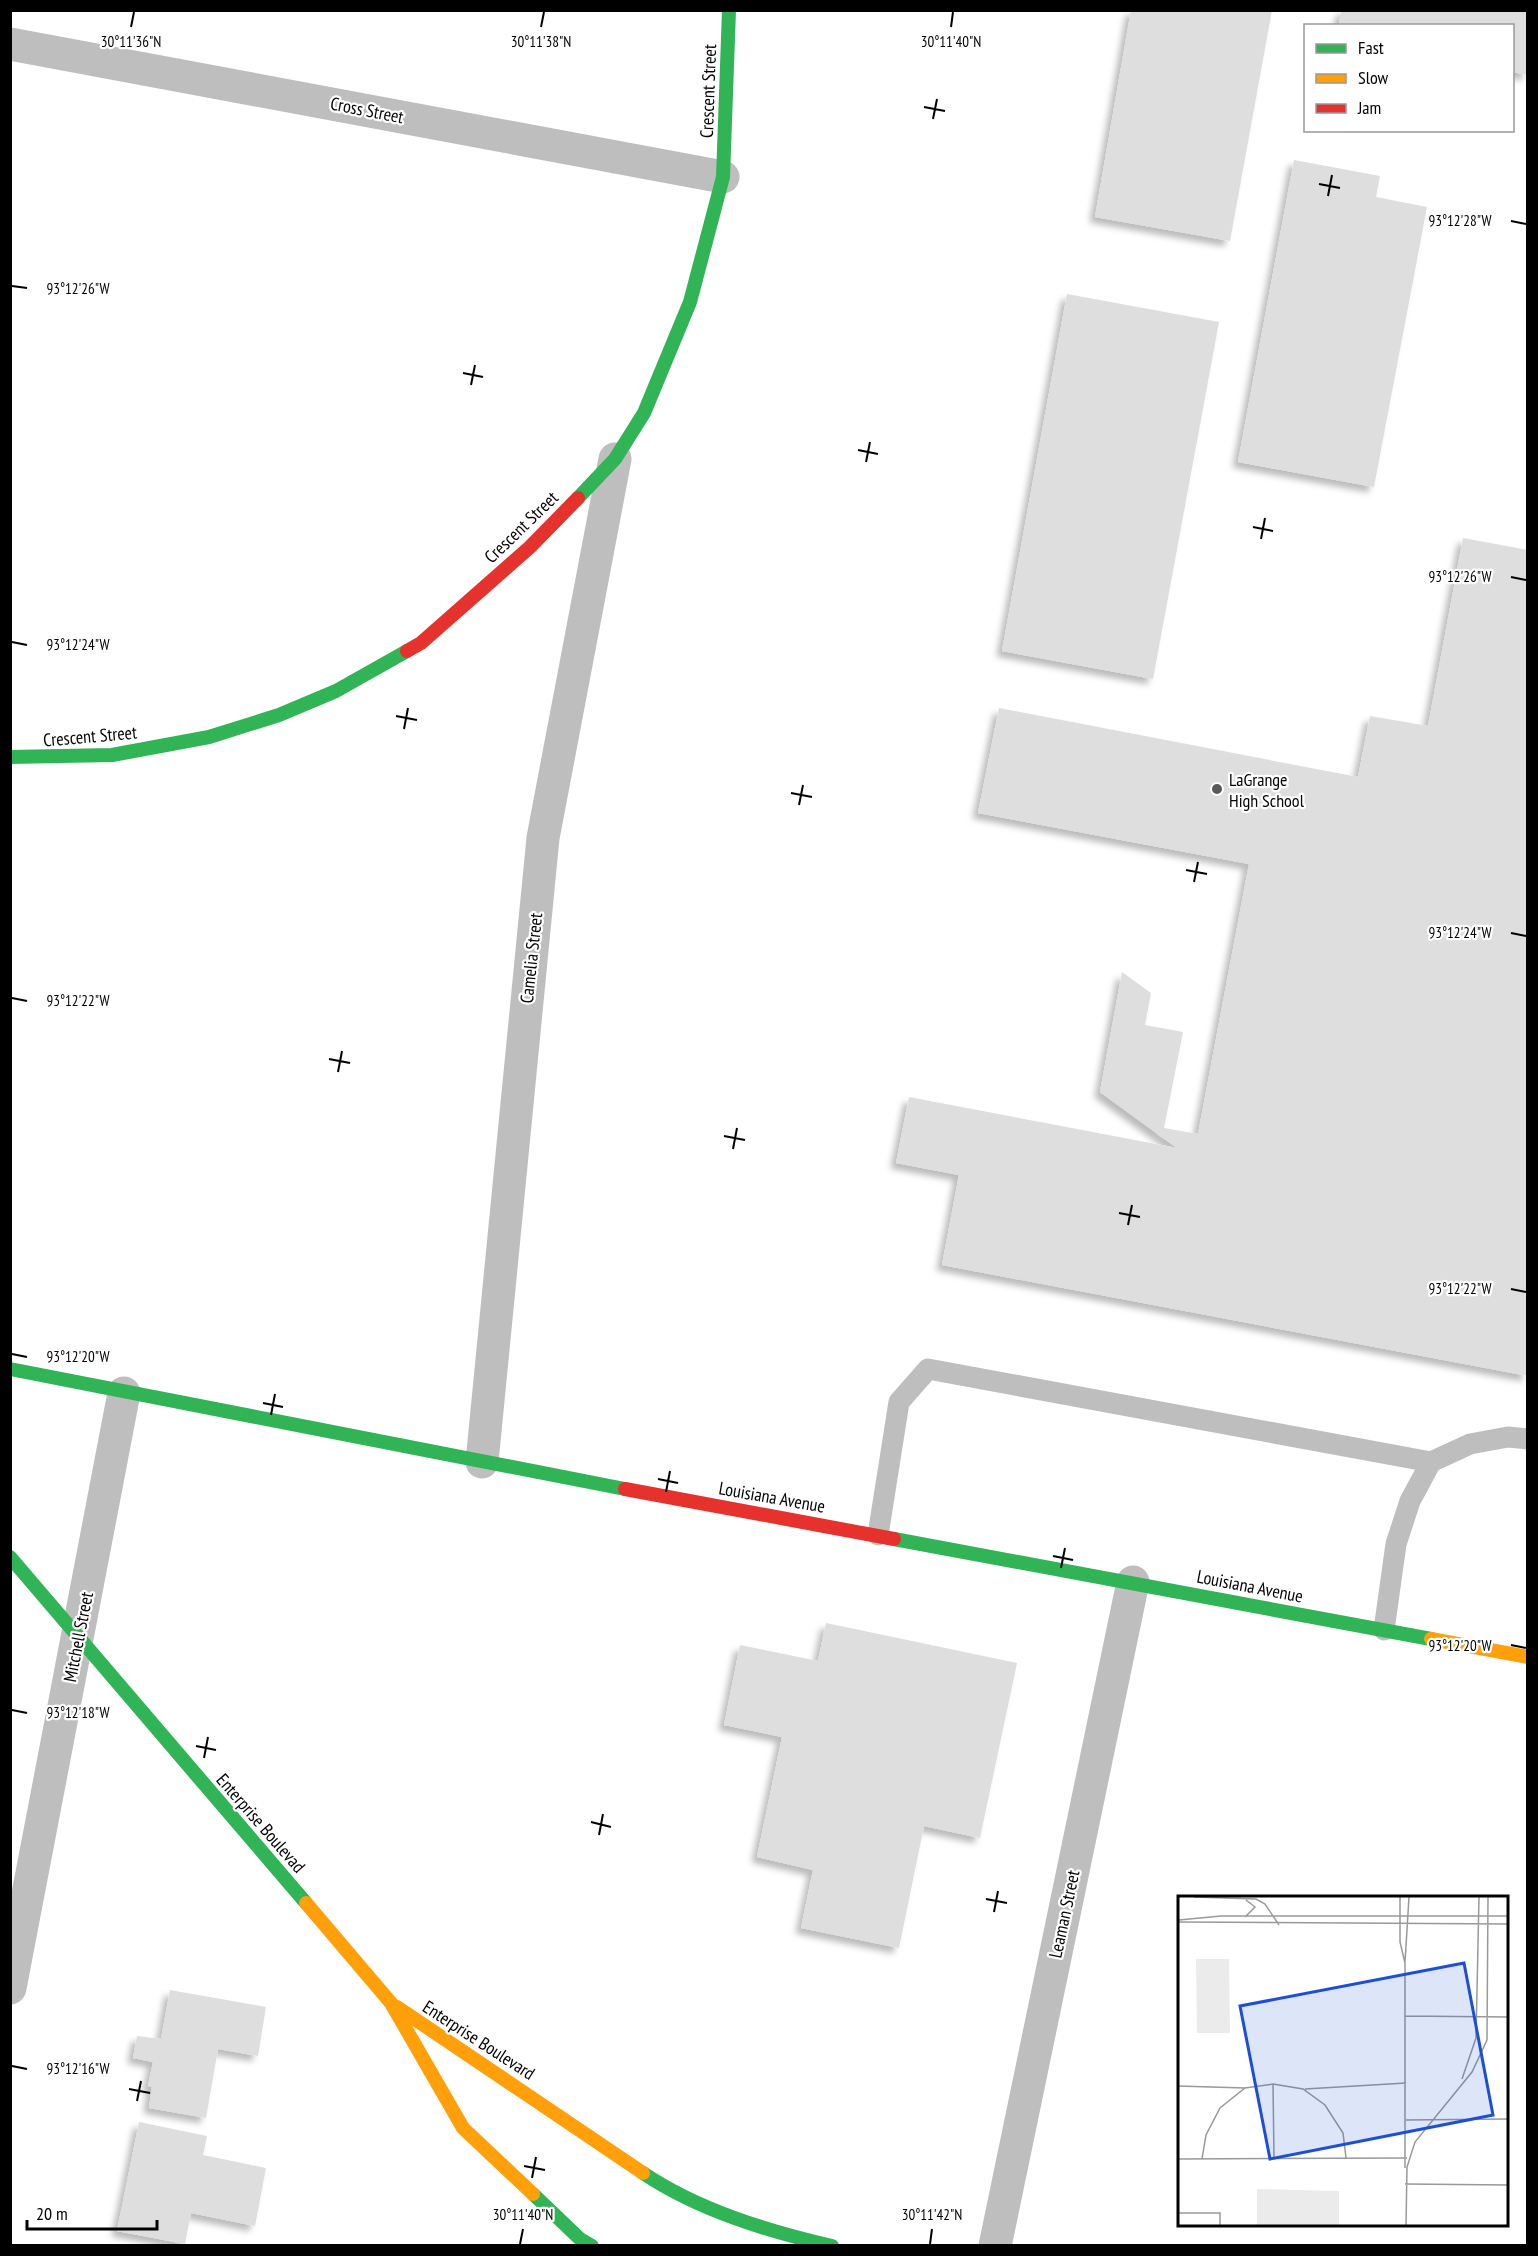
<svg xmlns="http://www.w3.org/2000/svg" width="1538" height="2256" viewBox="0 0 1538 2256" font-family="'PT Sans Narrow',sans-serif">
<defs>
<filter id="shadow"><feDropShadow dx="-5.5" dy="5.5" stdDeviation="3" flood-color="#0004"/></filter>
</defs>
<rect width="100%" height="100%" fill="#fff"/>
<!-- building -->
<g fill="#dedede" filter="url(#shadow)">
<path d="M 1131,10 L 1272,10 L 1230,241 L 1095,217 Z"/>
<path d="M 1341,10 L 1528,10 L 1528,75 L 1512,72 L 1512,26 L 1339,26 Z"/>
<path d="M 1294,160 L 1380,176 L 1376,197 L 1427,207 L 1374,487 L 1238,462 Z"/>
<path d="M 1067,294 L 1219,322 L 1153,679 L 1002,651 Z"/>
<path d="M 1463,538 L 1528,550 L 1528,1376 L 942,1265 L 959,1175 L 896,1163 L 909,1097 L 1177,1148 L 1100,1092 L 1122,972 L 1151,993 L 1145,1025 L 1183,1032 L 1164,1128 L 1198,1134 L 1249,864 L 978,813 L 999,708 L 1358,777 L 1370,716 L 1428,726 Z"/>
<path d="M 826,1623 L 1017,1663 L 980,1838 L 924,1826 L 899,1948 L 801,1928 L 813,1870 L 757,1857 L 782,1737 L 724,1725 L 740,1645 L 818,1661 Z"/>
<path d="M 170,1990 L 266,2007 L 258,2056 L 218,2049 L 206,2118 L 149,2108 L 152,2087 L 148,2086 L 153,2062 L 133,2058 L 137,2036 L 161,2039 Z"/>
<path d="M 139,2122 L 207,2136 L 203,2155 L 266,2168 L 255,2226 L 191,2213 L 185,2244 L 117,2231 Z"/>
</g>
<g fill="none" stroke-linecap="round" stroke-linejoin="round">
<!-- lane -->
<g stroke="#bebebe" stroke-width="21">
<path d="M 878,1535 L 899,1402 L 928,1369 L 1431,1462"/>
<path d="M 1384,1630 L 1396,1544 L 1410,1501 L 1431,1462 L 1470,1444 L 1508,1437 L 1528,1439"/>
</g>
<!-- street -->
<g stroke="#bebebe" stroke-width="33">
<path d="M 10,44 L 723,177"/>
<path d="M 482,1462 L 543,838 L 615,459"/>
<path d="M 10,1988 L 124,1393"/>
<path d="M 995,2246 L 1133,1582"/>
</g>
<!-- fast -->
<g stroke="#30b455" stroke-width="14">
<path d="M 578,498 L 615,459 L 644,413 L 690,302 L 723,177 L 729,10"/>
<path d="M 10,757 L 112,755 L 209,737 L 279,715 L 336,691 L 407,651"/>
<path d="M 10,1369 L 625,1489"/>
<path d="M 894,1539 L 1431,1639"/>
<path d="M 10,1557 L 306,1903"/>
<path d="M 643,2173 C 698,2210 767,2231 832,2246"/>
<path d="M 533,2194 L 580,2239 L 592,2246"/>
</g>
<!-- slow -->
<g stroke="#ff9f0a" stroke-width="14">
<path d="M 1431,1639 L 1528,1657"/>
<path d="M 306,1903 L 391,2003 L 463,2128 L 533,2194"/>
<path d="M 397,2007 L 643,2173"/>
</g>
<!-- jam -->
<g stroke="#e5322d" stroke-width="14">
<path d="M 407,651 L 421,643 L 530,547 L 578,498"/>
<path d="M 625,1489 L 894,1539"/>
</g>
</g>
<!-- ticks -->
<path fill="none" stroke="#000" stroke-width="2" d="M 131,27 L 134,12M 541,27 L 544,12M 951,27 L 953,12M 924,107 L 945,111M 933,119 L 937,99M 1319,184 L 1340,188M 1328,196 L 1332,175M 1511,221 L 1526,224M 12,286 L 27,288M 463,373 L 483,377M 471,385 L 475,365M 858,450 L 878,454M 866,462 L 870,442M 1253,527 L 1273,531M 1261,539 L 1265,518M 1511,577 L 1526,580M 12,642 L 27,645M 396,716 L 417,720M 404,729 L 408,708M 791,793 L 812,797M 799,805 L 803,785M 1186,870 L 1207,874M 1194,882 L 1198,862M 1511,933 L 1526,936M 12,998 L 27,1001M 329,1059 L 350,1063M 338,1072 L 342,1051M 724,1136 L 745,1140M 733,1149 L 737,1128M 1119,1213 L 1140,1217M 1128,1225 L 1132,1205M 1511,1289 L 1526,1292M 12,1354 L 27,1357M 263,1403 L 283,1407M 271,1415 L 275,1394M 658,1479 L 678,1483M 666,1492 L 670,1471M 1053,1556 L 1073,1560M 1061,1568 L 1065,1548M 1511,1645 L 1526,1648M 12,1710 L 27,1713M 196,1746 L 216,1750M 204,1758 L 208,1737M 591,1822 L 611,1827M 599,1835 L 603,1814M 986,1899 L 1007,1903M 994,1912 L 998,1891M 12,2066 L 27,2069M 129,2089 L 150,2093M 137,2101 L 141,2081M 524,2166 L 545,2170M 532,2178 L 536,2157M 520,2244 L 523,2229M 930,2244 L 932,2229"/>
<!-- markers -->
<circle fill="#595959" stroke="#fff" stroke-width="2" cx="1217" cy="789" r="6"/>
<g text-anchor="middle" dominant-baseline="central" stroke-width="4.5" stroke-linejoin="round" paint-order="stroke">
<!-- street labels -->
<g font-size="18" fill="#000" stroke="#fff">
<text transform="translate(708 91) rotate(-88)">Crescent Street</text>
<text transform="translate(367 110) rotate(11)">Cross Street</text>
<text transform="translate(521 527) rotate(-44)">Crescent Street</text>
<text transform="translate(90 736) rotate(-5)">Crescent Street</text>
<text transform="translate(531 958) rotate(-84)">Camelia Street</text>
<text transform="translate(772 1497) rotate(10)">Louisiana Avenue</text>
<text transform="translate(1250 1586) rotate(11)">Louisiana Avenue</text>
<text transform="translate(78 1637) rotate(-79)">Mitchell Street</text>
<text transform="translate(261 1823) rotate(49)">Enterprise Boulevad</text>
<text transform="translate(1064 1914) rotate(-78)">Leaman Street</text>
<text transform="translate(479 2040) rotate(33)">Enterprise Boulevard</text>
</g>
<!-- poi labels -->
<g font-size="18" fill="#000" stroke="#fff" text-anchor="start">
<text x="1229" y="779">LaGrange<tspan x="1229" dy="21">High School</tspan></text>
</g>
</g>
<!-- overview -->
<g transform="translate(1178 1896)">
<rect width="330" height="330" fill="#fff"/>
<path d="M 18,63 L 51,63 L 52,137 L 19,137 ZM 79,293 L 161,295 L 161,329 L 79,329 Z" fill="#ebebeb"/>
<path fill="none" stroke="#999" stroke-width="1.5" d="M 16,1 L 78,3 L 87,8 L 101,29M 222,1 L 222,46 L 227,67 L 227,272M 310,20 L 330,20M 67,21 L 77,11 L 68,4M 1,24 L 43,20 L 310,20M 0,26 L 330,28M 227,66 L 231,1M 227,120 L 330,121M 284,183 L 298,142 L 301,1M 95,188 L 96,262M 0,190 L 67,192M 127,193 L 228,187M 228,224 L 330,223M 0,263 L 229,262M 24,263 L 28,239 L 42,212 L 67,192 L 95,188 L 125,193 L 147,209 L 165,237 L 168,262M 227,288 L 330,289M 0,317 L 42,317 L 42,329M 228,329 L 229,271 L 237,246 L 294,176 L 309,144 L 310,1"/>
<path fill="#1d4ed8" fill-opacity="0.15" stroke="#1d4ed8" stroke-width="3" d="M 286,67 L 315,219 L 92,263 L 62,110 Z"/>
<rect width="330" height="330" fill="none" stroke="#000" stroke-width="3"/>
</g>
<g font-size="15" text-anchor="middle" fill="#000" stroke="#fff" stroke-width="4.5" stroke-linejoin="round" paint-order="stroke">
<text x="131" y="47">30°11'36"N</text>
<text x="541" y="47">30°11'38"N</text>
<text x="951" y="47">30°11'40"N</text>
<text x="1460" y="226">93°12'28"W</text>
<text x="78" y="294">93°12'26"W</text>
<text x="1460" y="582">93°12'26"W</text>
<text x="78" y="650">93°12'24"W</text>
<text x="1460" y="938">93°12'24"W</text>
<text x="78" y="1006">93°12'22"W</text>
<text x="1460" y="1294">93°12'22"W</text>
<text x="78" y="1362">93°12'20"W</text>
<text x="1460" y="1651">93°12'20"W</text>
<text x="78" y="1718">93°12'18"W</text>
<text x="78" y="2074">93°12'16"W</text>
<text x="523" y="2220">30°11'40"N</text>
<text x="932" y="2220">30°11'42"N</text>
</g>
<!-- border -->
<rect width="1538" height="2256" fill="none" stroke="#000000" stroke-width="24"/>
<!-- legend -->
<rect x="1304" y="24" width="210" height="108" fill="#ffffff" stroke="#999999" stroke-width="1.5"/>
<rect x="1316" y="44" width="30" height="9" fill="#30b455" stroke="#999999" stroke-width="1.5"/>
<text x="1358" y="54" font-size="18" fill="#000000">Fast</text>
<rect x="1316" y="74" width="30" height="9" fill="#ff9f0a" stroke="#999999" stroke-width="1.5"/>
<text x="1358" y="84" font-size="18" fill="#000000">Slow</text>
<rect x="1316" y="104" width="30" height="9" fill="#e5322d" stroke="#999999" stroke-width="1.5"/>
<text x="1358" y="114" font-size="18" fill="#000000">Jam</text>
<!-- scale -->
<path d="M27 2220v9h130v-9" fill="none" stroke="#000000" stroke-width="3"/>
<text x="36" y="2220" font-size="18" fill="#000000" stroke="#ffffff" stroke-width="4.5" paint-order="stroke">20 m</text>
</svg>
